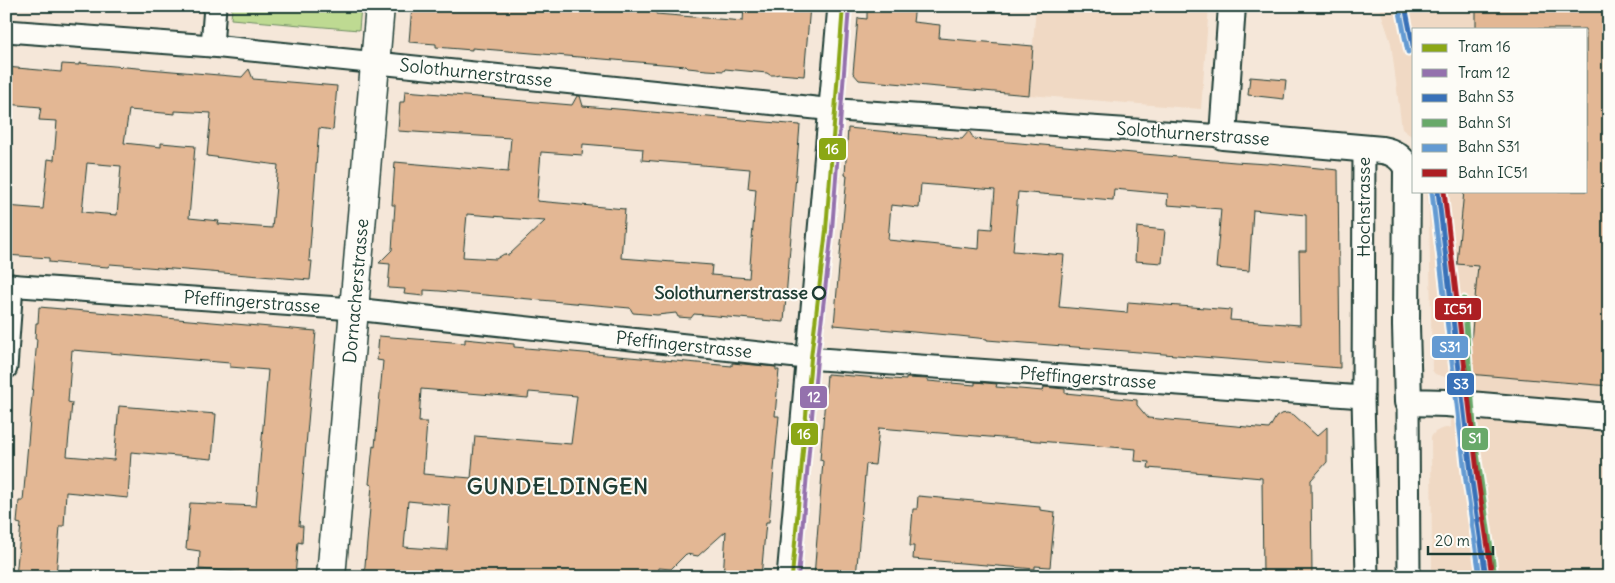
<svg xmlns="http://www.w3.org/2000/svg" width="1615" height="583" font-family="Delius,sans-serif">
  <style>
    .built { fill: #f0d9c4 }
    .green { fill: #beda92; stroke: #6e8c63 }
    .building { fill: #e3b794; stroke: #1f3d34; fill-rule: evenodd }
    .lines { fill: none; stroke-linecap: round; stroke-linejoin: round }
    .minor-casing { stroke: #1f3d34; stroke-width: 25 }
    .tertiary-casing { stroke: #1f3d34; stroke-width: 30 }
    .secondary-casing { stroke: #1f3d34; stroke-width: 31 }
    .minor { stroke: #fdfcf7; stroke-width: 21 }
    .tertiary { stroke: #fdfcf7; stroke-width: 26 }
    .secondary { stroke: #fdfcf7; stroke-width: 28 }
    .rail-1-casing { stroke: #fdfcf7; stroke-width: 9 }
    .rail-2-casing { stroke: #fdfcf7; stroke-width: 9 }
    .rail-3-casing { stroke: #fdfcf7; stroke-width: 9 }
    .rail-4-casing { stroke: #fdfcf7; stroke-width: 9 }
    .rail-1 { stroke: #3971b8; stroke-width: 5 }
    .rail-2 { stroke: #68a969; stroke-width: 5 }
    .rail-3 { stroke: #639ad2; stroke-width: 5 }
    .rail-4 { stroke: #ad1f23; stroke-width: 5 }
    .tram-1-casing { stroke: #fdfcf7; stroke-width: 8 }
    .tram-2-casing { stroke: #fdfcf7; stroke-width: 8 }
    .tram-1 { stroke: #8ba715; stroke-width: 4 }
    .tram-2 { stroke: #9471ad; stroke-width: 4 }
    .stop-dot { fill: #fdfcf7; stroke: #1f3d34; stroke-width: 2.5 }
    .labels { text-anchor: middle; stroke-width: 4; stroke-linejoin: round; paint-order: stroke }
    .street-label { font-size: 18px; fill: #1f3d34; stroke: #fdfcf7 }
    .stop-label { font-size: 18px; font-weight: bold; fill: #1f3d34; stroke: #fdfcf7; text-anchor: end }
    .district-label { font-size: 22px; font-weight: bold; letter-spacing: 1px; fill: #1f3d34; stroke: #fdfcf7 }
    .line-badge { stroke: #fdfcf7; stroke-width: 2 }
    .badge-label { font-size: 14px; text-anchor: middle; font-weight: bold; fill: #fff }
  </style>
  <rect width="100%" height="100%" fill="#f5e7d9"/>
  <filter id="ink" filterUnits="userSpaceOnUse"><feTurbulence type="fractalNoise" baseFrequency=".02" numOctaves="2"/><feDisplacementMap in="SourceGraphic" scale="10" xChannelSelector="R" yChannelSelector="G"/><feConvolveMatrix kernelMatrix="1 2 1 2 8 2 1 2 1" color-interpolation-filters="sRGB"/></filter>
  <g filter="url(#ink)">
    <!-- built -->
    <g class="built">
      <path d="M1036,6H1209L1201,109L1029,95Z"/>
      <path d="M1379,6H1609V577H1433L1432,567L1431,437L1435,432L1441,429L1451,427L1448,378L1435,374L1432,370L1429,210L1426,191H1586V29H1414V138L1402,129L1391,43Z"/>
    </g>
    <!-- green -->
    <path class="green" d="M232,6H361L359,30L231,19Z"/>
    <!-- building -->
    <g class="building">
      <path d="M412,6H656V14L743,21L744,6H810L804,76L779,74L775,75H770L767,73L725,69L724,71L707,70L688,68L686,66L472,48V50L436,47V44L409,42Z"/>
      <path d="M867,6H915L913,22L940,25L939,38L1033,46L1029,95L859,80L853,73L858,18L867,19Z"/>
      <path d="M1476,6H1609V386L1468,374L1478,266L1457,264L1464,191H1586V29H1476Z"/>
      <path d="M79,63L242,77L249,69L253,79L337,86L333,130L319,128L309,261H312L310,280L110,264L108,267L68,264L49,262V258L6,255V206L43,209L48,159L54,160L57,121L39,120L41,107L6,104V67L61,72L62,64L79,65ZM129,110L175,114V111L211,113L207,156L278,165L272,228L218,224L219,221L189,218L195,146L161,143V147L124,143ZM87,163L121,166L117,215L82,212Z"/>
      <path d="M1250,77L1286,80L1284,99L1248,95Z"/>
      <path d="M405,91L572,105L577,96H580L583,106L800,125L784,322L694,314L691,318L678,317L676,313L657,315L633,313L630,308L440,291L424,290V296L404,294L405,289L388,288L390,264L379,263L392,250L395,205H392L395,162L508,172L511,138L398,131L400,102H404ZM583,144L643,149L642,160L750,169L748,188L756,189L749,278L711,275L712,265L621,258L625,209L537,201L541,152L582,155ZM467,214L504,217V218L545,221L509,255L504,254L496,259L463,257Z"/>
      <path d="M848,128L962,139L969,131L974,139L1235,162L1267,164L1269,163L1338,170L1340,368L987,340V339L959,336L834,325L847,175H845ZM921,184L995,190L992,229L980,228L979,249L888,240L891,205L919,208ZM1114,189L1168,194L1167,205L1221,209L1216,268L1249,271L1253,210L1306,215V251H1299L1300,325L1230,320L1231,310L1128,302L1127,313L1059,307L1064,255L1013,251L1018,192L1113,200Z"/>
      <path d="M1137,227L1165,230L1162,263L1135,261Z"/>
      <path d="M39,307L316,331L299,526H303L302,543L298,542L295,577H251V573L199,569L200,551L186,549L190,503L256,506L268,370L230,367V363L72,350L68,402L72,403L67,456L114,460L119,406L216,414L212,459L131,452L128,498L66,492L64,526H60L56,577H16L21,524L17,523L19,501H23L37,339H35L36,323H38Z"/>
      <path d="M379,336L465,343V339L514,344V347L561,351L732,366V363L776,367V370H779L775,416H779L769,522H766L761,577H723L726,531L698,556L686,554L671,569L659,568L658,577H364L372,485L369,484L373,446L375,447L383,361L377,360ZM421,389L528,398L529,392L577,396L571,444L475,436L471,478L423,474L427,422H419ZM408,501L450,505L447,550L404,547Z"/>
      <path d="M827,374L906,380V378L928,379V381L975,385V382L997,384L996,387L1043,391L1044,387L1065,389V393L1137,400V405L1148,418L1269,429L1276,417L1281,414L1287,413L1294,415L1317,436L1327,427V462L1311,480L1312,577H1263L1262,478L1148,468L1149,462L1135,461L1136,449L879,428L875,465L866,464L856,577H814L823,461L820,460Z"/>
      <path d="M918,496L1040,507V510L1055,512L1050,567L1035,566V569L913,559L914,546H910L913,509H917Z"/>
    </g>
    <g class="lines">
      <defs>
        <g id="minor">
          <path d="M6,31L212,46L825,109L1223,136"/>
          <path d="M212,46L215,6"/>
          <path d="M1364,147L1363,397L1367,577"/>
          <path d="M6,285L354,309L806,358L1363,397"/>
          <path d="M6,368L12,285"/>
          <path d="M1408,402L1409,577"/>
          <path d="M788,577L839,6"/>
        </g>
        <path id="tertiary" d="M1232,6L1223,136L1382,150C1394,152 1401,157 1407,167L1406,326L1408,402L1446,403L1609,417"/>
        <path id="secondary" d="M331,577L380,6"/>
      </defs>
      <!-- minor casing -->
      <use href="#minor" class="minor-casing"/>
      <!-- tertiary casing -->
      <use href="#tertiary" class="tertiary-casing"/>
      <!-- secondary casing -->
      <use href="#secondary" class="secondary-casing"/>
      <!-- minor -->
      <use href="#minor" class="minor"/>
      <!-- tertiary -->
      <use href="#tertiary" class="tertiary"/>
      <!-- secondary -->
      <use href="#secondary" class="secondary"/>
      <defs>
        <g id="rail-1">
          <path d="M1405,6L1414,50"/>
          <path d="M1438,191L1472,481L1486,577"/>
        </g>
        <path id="rail-2" d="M1464,299L1475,439L1495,577"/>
        <g id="rail-3">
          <path d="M1399,7L1408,52"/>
          <path d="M1432,192L1466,481L1480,577"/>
        </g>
        <path id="rail-4" d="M1444,191L1478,480L1492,576"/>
      </defs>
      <!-- rail-1 casing -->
      <use href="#rail-1" class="rail-1-casing"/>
      <!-- rail-2 casing -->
      <use href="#rail-2" class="rail-2-casing"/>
      <!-- rail-3 casing -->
      <use href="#rail-3" class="rail-3-casing"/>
      <!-- rail-4 casing -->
      <use href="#rail-4" class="rail-4-casing"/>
      <!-- rail-1 -->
      <use href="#rail-1" class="rail-1"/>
      <!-- rail-2 -->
      <use href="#rail-2" class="rail-2"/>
      <!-- rail-3 -->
      <use href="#rail-3" class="rail-3"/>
      <!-- rail-4 -->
      <use href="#rail-4" class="rail-4"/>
      <defs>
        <path id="tram-1" d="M792,577L811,358L826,230L843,6"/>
        <path id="tram-2" d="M798,577L817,359L832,230L849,6"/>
      </defs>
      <!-- tram-1 casing -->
      <use href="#tram-1" class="tram-1-casing"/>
      <!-- tram-2 casing -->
      <use href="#tram-2" class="tram-2-casing"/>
      <!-- tram-1 -->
      <use href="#tram-1" class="tram-1"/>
      <!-- tram-2 -->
      <use href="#tram-2" class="tram-2"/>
    </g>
  </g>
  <!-- markers -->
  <circle class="stop-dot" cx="819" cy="293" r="6"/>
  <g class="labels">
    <!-- street labels -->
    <g class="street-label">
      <text transform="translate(476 73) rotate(6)" y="6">Solothurnerstrasse</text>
      <text transform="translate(1193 134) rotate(4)" y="6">Solothurnerstrasse</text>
      <text transform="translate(1364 207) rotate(-90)" y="6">Hochstrasse</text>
      <text transform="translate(356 291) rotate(-85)" y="6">Dornacherstrasse</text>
      <text transform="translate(252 302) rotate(4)" y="6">Pfeffingerstrasse</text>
      <text transform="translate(684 345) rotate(6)" y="6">Pfeffingerstrasse</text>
      <text transform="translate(1088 378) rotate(4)" y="6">Pfeffingerstrasse</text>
    </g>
    <!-- stop labels -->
    <g class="stop-label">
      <text x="808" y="299">Solothurnerstrasse</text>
    </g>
    <!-- district labels -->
    <g class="district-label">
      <text x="558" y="494">GUNDELDINGEN</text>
    </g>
  </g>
  <g class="line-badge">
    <rect x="818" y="137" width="29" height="24" rx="5" fill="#8ba715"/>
    <rect x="1434" y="297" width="48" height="24" rx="5" fill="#ad1f23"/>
    <rect x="1431" y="335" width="38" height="24" rx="5" fill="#639ad2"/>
    <rect x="1446" y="372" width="29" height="24" rx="5" fill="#3971b8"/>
    <rect x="799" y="385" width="29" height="24" rx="5" fill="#9471ad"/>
    <rect x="790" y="422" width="29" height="24" rx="5" fill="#8ba715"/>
    <rect x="1461" y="427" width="28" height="24" rx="5" fill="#68a969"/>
  </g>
  <g class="badge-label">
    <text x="832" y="154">16</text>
    <text x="1458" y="314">IC51</text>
    <text x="1450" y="352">S31</text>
    <text x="1461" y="389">S3</text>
    <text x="814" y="402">12</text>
    <text x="804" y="439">16</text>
    <text x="1475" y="443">S1</text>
  </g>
  <!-- margin -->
  <rect width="1615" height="583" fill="none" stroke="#fdfcf7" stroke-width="25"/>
  <rect x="12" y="12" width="1590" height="558" fill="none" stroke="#1f3d34" stroke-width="2" filter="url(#ink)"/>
  <!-- legend -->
  <rect x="1412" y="28" width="175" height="165" fill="#fdfcf7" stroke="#a4b0a9"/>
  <rect x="1422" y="44" width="25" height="8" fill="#8ba715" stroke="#a4b0a9"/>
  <text x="1458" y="52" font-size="15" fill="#1f3d34">Tram 16</text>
  <rect x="1422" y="69" width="25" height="8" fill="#9471ad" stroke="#a4b0a9"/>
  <text x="1458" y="78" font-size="15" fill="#1f3d34">Tram 12</text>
  <rect x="1422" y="94" width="25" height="8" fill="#3971b8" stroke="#a4b0a9"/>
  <text x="1458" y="102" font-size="15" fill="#1f3d34">Bahn S3</text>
  <rect x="1422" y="119" width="25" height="8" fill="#68a969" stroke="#a4b0a9"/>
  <text x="1458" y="128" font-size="15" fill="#1f3d34">Bahn S1</text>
  <rect x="1422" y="144" width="25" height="8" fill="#639ad2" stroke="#a4b0a9"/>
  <text x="1458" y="152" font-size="15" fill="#1f3d34">Bahn S31</text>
  <rect x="1422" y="169" width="25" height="8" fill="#ad1f23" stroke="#a4b0a9"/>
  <text x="1458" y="178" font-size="15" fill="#1f3d34">Bahn IC51</text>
  <!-- scale -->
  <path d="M1428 546v8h65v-8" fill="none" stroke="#1f3d34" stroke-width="2.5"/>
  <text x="1435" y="546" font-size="15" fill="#1f3d34" stroke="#fdfcf7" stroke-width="4" paint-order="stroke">20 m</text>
</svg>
